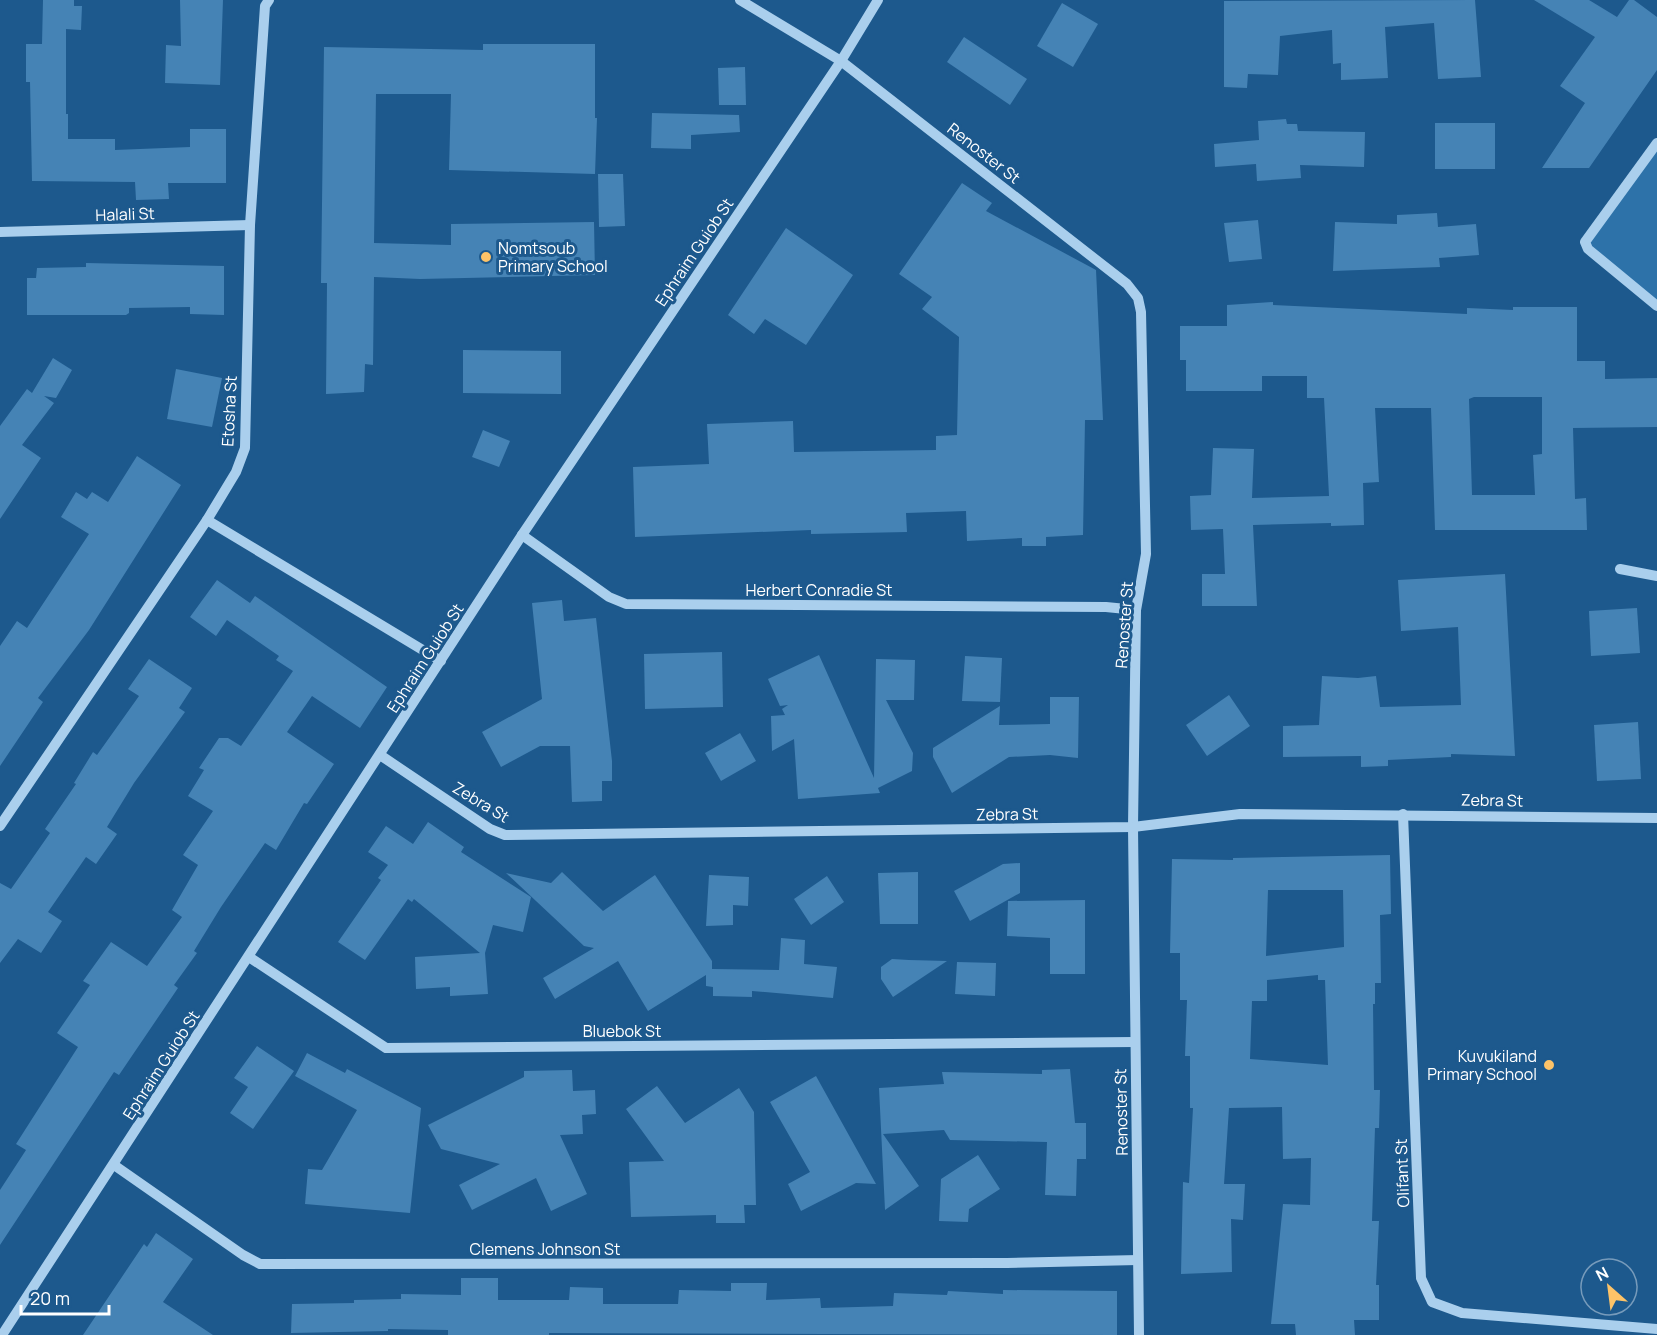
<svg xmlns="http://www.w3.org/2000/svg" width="1657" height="1335" font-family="Manrope,sans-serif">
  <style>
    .green { fill: #2d72a9 }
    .building { fill: #4583b5; fill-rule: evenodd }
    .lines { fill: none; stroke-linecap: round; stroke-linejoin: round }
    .minor { stroke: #aacfed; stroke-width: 10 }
    .poi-dot { fill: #fdc368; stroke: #1d598d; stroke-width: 2 }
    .labels { text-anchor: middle; stroke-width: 6; stroke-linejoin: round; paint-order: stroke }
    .street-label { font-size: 16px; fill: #fff; stroke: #1d598d }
    .poi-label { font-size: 16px; fill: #fff; stroke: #1d598d; text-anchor: start }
  </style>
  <rect width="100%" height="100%" fill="#1d598d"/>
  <!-- green -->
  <path class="green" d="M1657,143V306L1588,249L1590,234Z"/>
  <!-- building -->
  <g class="building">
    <path d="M43,0H74V6H82L81,30L66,29V114H68V139H115V150L190,147V129H226V183H168L169,199L136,200L135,182L32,181L30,82H26V44H42Z"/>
    <path d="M180,0H223L220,85L165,83L166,45L181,46Z"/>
    <path d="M1475,0L1481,77L1438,79L1434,23L1385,27L1388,78L1341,80V63L1333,64L1332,30L1280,36L1278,75L1248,74L1247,88L1224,87V1Z"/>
    <path d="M1534,0H1589L1617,17L1629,0H1634L1657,17V70L1589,168H1542L1585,103L1560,86L1595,37Z"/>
    <path d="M1062,3L1098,24L1073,67L1037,46Z"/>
    <path d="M964,37L1027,79L1010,105L947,62Z"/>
    <path d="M483,44H595V118H597L595,174L449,170L451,94H376L374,243L451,245V224L594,222L595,275L420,279L374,277L373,365L365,364L364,392L326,394L327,283H321L324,47L483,50Z"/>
    <path d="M745,67L746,105H719L718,68Z"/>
    <path d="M652,113L739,115L740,132L691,135V149L651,148Z"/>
    <path d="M1286,119L1287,124H1297L1298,131L1365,132L1364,167L1300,165L1301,178L1257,181L1256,164L1215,167L1214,144L1259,140L1258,121Z"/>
    <rect x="1435" y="123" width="60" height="46"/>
    <path d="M598,174H623L625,226L599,227Z"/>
    <path d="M962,183L992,203L986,211L1096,270L1103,420H1085L1083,535L1046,537V546H1022V538L967,541L966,511L906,513L907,532L811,534V530L635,537L633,467L709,464L707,424L793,421L794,452L936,450V436L957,435L959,337L922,309L932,297L899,274Z"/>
    <path d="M1437,213L1438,227L1476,224L1479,255L1439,258L1440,267L1333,271L1335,222L1397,224V215Z"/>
    <path d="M1258,220L1262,259L1229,262L1224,223Z"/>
    <path d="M786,228L853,275L806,345L765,319L754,334L728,315Z"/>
    <path d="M86,263L224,266V315L190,314V307L129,308V313L126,315H27V278H36L37,268L86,267Z"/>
    <path d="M1273,302V305L1467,314V308L1513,310V307H1577V361H1605V379L1657,378V427L1573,428L1575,499L1586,498L1587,530H1435L1431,408H1375L1379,482L1363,483L1364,525L1331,526V523L1253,525L1257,606H1202V574H1225L1223,529L1191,530L1190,496L1211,495L1213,448L1254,449L1252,498L1329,496L1324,398H1307V376H1262V391H1186V360H1180V326H1227V305ZM1474,397H1542V454L1533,455L1535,495H1472L1469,399Z"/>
    <path d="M463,350L561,351V394L463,393Z"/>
    <path d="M53,358L72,370L56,398L44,396L54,403L22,445L41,458L0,519V426L27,389L32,393Z"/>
    <path d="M176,369L222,378L212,427L167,419Z"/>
    <path d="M483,430L510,441L499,467L472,457Z"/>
    <path d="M137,456L181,485L89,630L38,698L43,702L0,766V646L17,621L27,628L89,534L61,517L76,492L87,499L92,492L108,502Z"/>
    <path d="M1505,574L1515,756L1451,754V757L1388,760V766L1361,767V756L1283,757V726L1319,725L1322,676L1358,678L1376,676L1380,707L1461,705L1458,627L1401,631L1398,580Z"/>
    <path d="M217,580L250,603L255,596L387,687L360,728L312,696L287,732L334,764L307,804L304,803L276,850L265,843L221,907L194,951L197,953L174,985L178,988L119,1075L114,1072L0,1245V1190L26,1150L16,1144L78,1047L57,1033L90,985L83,981L111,942L147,966L182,917L172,910L198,865L183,855L213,811L188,796L204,770L199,768L219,738H228L241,746L293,671L276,660L279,656L227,620L216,636L190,617Z"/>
    <path d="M562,600L564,621L596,618L612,761V781H602V801L572,802L570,746H540L501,767L482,732L542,699L532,603Z"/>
    <path d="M1637,608L1640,653L1591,656L1589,611Z"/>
    <path d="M722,652L723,707L645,709L644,654Z"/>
    <path d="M819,655L874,778L876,659L915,660L914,700H886L913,753L912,771L878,788L880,793L798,799L794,739L772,751L771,716L785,715L782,709L788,705L780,706L768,679Z"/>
    <path d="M965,656L1002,658L1000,702L962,701Z"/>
    <path d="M149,659L192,688L179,708L185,712L134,783L107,827L117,834L96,864L86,857L48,912L62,921L41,953L18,939L0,963V883L11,889L50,833L45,829L76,784L74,783L93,752L97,755L139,696L128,689Z"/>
    <path d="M1229,695L1250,726L1207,756L1186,725Z"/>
    <path d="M1050,697H1079L1078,758L1050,755L1009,757L952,793L933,757V748L1000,706L999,725L1050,724Z"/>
    <path d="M1638,722L1641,779L1597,781L1594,725Z"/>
    <path d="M740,733L756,761L721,781L705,753Z"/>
    <path d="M428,822L464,847L461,852L531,897L523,932L493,925L485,953L488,994L450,996V987L416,989L415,957L480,953L414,899L412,902L408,899L365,960L338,942L381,880L378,878L388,865L368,852L386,826L413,844Z"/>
    <path d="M1390,855L1391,914L1380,915L1381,983H1375V1004H1373L1374,1090H1380L1379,1128H1375L1372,1221H1379L1376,1285H1379V1320H1354L1355,1335H1296L1295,1324H1271L1283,1204L1310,1205L1311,1158L1283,1159L1282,1107L1229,1108L1224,1184H1245L1243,1220L1231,1219L1232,1272L1181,1274L1183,1182L1189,1183L1193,1108H1190V1056H1185L1187,1000H1180V953H1170L1172,859L1233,860V858ZM1268,890H1343L1344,947L1266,956ZM1318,975V980H1325L1328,1065L1250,1059L1252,1001H1267V980Z"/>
    <path d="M1020,863V893L970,921L954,891L1003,864Z"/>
    <path d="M562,872L603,911L655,875L712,961V969L779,970L781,938L805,940L804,964L837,967L833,998L752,991V997L713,996V987L706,986V975L648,1011L618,961L555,999L543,978L594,948L584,946L506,873L551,883Z"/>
    <path d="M918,872V924H880L878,873Z"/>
    <path d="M709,875L749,877L748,906L733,905V925L706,926Z"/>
    <path d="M827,876L844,902L811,925L794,899Z"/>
    <path d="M1085,900V974H1050V938L1007,936L1008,901Z"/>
    <path d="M892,959L909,960L947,961L893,997L881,979V967Z"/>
    <path d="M957,962L996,963L995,996L955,994Z"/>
    <path d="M257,1046L294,1071L253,1129L230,1113L248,1087L234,1078Z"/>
    <path d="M307,1053L345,1073L347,1069L421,1108L410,1213L305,1204L308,1169L322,1170L357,1110L295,1076Z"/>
    <path d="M1070,1069L1075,1123H1086V1159H1077L1076,1196L1045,1195L1047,1142L950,1140L944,1130L883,1134L919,1186L885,1210L879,1088L944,1084L942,1072L1042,1074V1070Z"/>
    <path d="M572,1070L573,1091L595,1090L596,1114L582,1115L583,1134L560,1135L587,1194L551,1211L536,1178L472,1210L459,1185L500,1164L441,1149L428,1125L524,1077V1071Z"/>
    <path d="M816,1076L876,1184L856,1183L801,1211L788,1184L810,1172L770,1102Z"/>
    <path d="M657,1086L685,1123L739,1088L754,1112L756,1205H744L745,1223H716V1215L631,1217L629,1162L664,1161L626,1109Z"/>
    <path d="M978,1155L1000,1189L969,1209L968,1222L939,1221L941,1179Z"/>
    <path d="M156,1233L193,1259L163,1302L213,1335H83L144,1244L147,1247Z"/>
    <path d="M461,1278H498V1300H569L570,1287L603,1288V1304H678L679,1290L731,1291V1283H767L766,1300L820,1298L821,1308L893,1306L894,1293L947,1295L948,1291L1003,1294V1290L1117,1291V1335L549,1333V1335H448V1330L388,1329V1331L291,1333L292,1304L354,1303V1300L401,1299V1294L461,1295Z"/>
  </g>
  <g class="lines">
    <!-- minor -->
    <g class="minor">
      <path d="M740,0L841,61L1127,284L1138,298L1141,312L1146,554L1136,610L1133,827L1139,1335"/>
      <path d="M1657,143L1585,242L1588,249L1657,306"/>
      <path d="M0,232L250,225"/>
      <path d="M207,520L441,661"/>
      <path d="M522,535L609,597L626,604L1106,607L1136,610"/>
      <path d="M1620,569L1657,576"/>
      <path d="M380,755L490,829L505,835L1133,827L1240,814L1657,818"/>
      <path d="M1403,814L1421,1278L1432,1302L1462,1313L1657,1329"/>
      <path d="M0,826L207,520L236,472L245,448L250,225L265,6L269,0"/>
      <path d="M249,957L386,1048L1135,1042"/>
      <path d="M114,1165L243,1255L260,1264L1007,1263L1138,1260"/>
      <path d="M2,1335L522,535L841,61L878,0"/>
    </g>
  </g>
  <!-- markers -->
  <g class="poi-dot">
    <circle cx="486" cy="257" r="6"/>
    <circle cx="1549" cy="1065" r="6"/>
  </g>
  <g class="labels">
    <!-- street labels -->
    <g class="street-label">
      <text transform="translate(984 153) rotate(38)" y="6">Renoster St</text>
      <text transform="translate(125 214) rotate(-2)" y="6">Halali St</text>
      <text transform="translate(694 252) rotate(-56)" y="6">Ephraim Guiob St</text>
      <text transform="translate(229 411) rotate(-87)" y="6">Etosha St</text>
      <text x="819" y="596">Herbert Conradie St</text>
      <text transform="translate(1124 625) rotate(-86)" y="6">Renoster St</text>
      <text transform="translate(425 658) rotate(-57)" y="6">Ephraim Guiob St</text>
      <text transform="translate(1492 800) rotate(1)" y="6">Zebra St</text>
      <text transform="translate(481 802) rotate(31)" y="6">Zebra St</text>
      <text transform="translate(1007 814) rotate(-1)" y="6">Zebra St</text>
      <text x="622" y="1037">Bluebok St</text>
      <text transform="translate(161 1065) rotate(-57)" y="6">Ephraim Guiob St</text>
      <text transform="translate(1121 1112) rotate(-91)" y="6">Renoster St</text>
      <text transform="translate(1402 1173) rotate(-92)" y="6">Olifant St</text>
      <text x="545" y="1255">Clemens Johnson St</text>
    </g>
    <!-- poi labels -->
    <g class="poi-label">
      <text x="498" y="254">Nomtsoub<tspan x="498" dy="18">Primary School</tspan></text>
      <text x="1537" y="1062" text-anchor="end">Kuvukiland<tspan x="1537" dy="18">Primary School</tspan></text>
    </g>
  </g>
  <!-- north arrow -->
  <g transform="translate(1609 1287) rotate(332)"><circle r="28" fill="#1d598d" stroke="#779bbb" stroke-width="1.5"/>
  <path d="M0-4.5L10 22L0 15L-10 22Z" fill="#fdc368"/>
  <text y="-9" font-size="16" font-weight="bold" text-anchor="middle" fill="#ffffff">N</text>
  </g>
  <!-- scale -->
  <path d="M21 1305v9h88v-9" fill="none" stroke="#ffffff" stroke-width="3"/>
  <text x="30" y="1305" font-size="18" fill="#ffffff" stroke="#1d598d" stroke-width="4.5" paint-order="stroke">20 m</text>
</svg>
